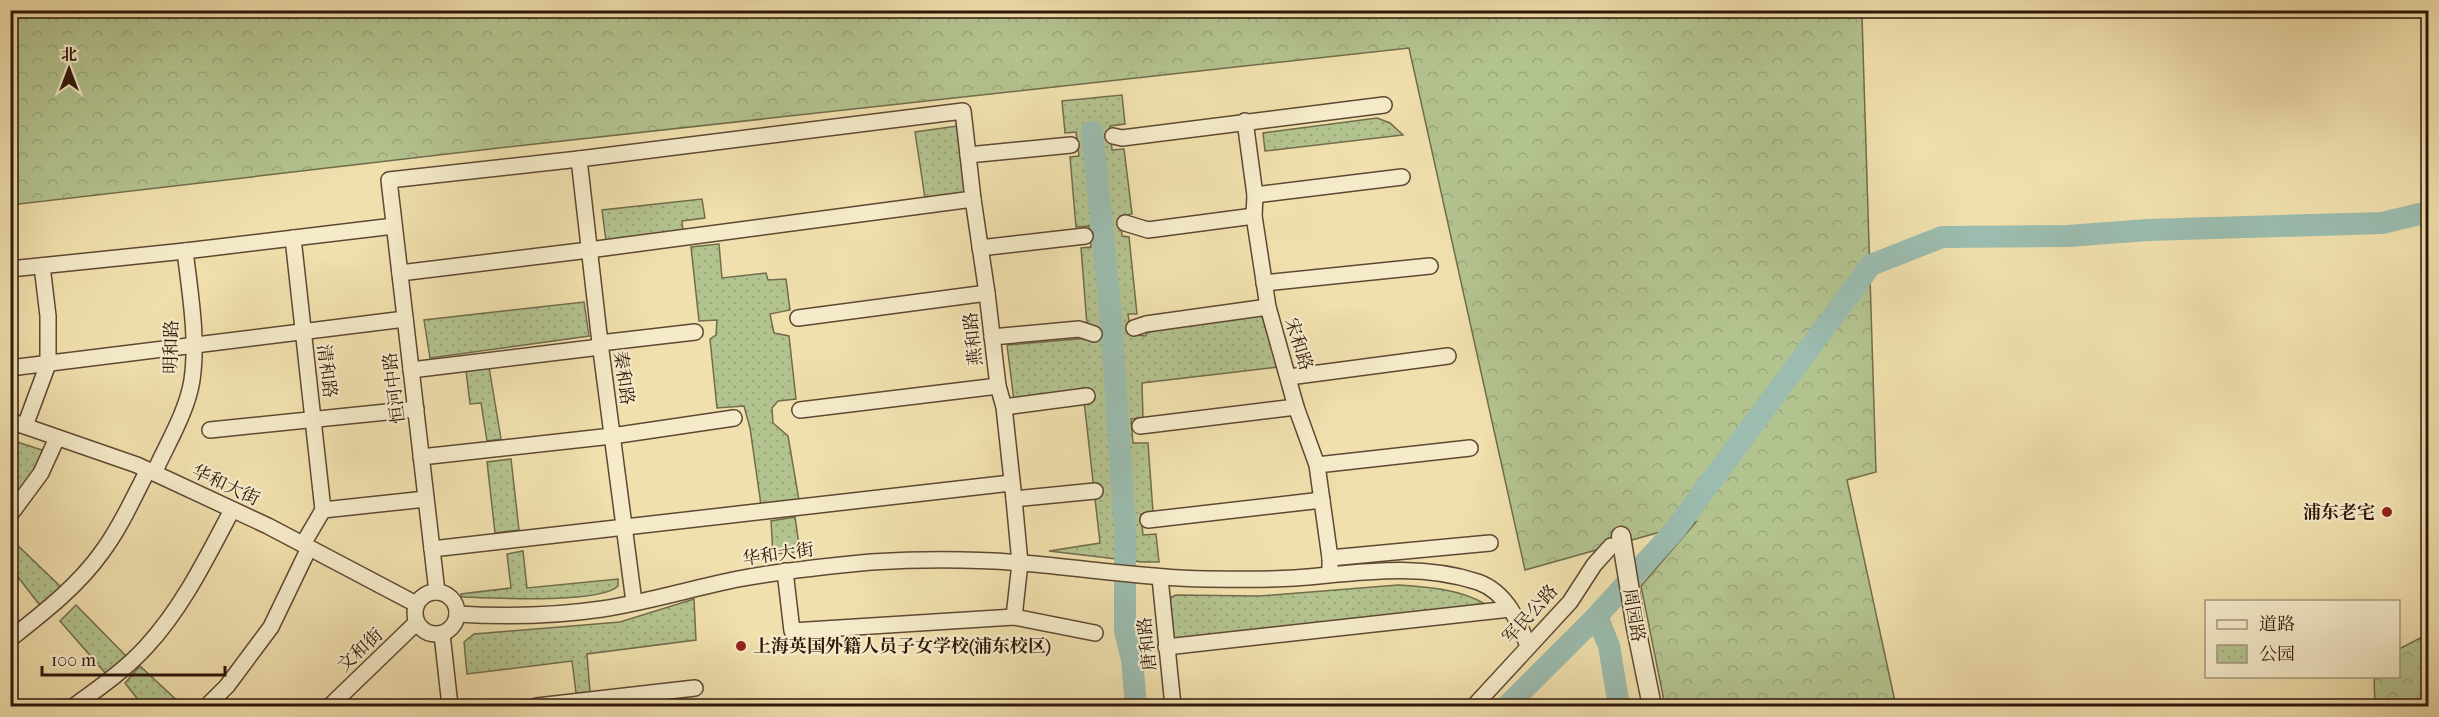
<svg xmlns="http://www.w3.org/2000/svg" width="2439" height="717" font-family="'IM FELL French Canon','Noto Serif SC',serif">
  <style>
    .forest { fill: url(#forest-crowns); stroke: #716c4c; stroke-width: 1.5 }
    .park { fill: url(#park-dots); stroke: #716c4c; stroke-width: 1.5 }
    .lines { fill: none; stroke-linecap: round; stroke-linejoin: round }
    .river { stroke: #9bbcaf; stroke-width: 22 }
    .minor-casing { stroke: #5f4833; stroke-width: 18 }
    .tertiary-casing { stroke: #5f4833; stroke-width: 21 }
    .minor { stroke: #f5ebca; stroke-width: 15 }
    .tertiary { stroke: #f5ebca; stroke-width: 18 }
    .poi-dot { fill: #8f2418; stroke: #f5ebca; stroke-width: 2 }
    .labels { text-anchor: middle; stroke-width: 4.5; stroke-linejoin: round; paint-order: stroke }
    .street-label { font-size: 18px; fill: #2f160a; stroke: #f5ebca }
    .poi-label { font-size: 18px; font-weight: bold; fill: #2f160a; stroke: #f5ebca; text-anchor: end }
  </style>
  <defs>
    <pattern id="forest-crowns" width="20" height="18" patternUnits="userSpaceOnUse" patternTransform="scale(1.5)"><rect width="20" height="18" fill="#b3c38f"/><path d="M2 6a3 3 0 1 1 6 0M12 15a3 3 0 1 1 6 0" fill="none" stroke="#9aa77a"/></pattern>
    <pattern id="park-dots" width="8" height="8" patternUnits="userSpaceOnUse" patternTransform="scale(1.5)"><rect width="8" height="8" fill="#b3c38f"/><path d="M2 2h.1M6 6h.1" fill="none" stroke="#9aa77a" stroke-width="1.8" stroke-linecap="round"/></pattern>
  </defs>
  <rect width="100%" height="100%" fill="#f0e0ad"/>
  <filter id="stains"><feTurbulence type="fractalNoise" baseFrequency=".00333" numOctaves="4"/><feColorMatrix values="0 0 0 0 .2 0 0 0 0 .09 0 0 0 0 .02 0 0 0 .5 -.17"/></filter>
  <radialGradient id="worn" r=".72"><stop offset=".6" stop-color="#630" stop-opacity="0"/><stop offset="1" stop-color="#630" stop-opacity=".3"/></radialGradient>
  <!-- forest -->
  <g class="forest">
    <path d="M10,11H1898L1862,16L1876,472L1847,480L1896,706H1665L1641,586L1696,522L1525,570L1409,48L499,148L11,205Z"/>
    <path d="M2428,634V706H2375L2374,677L2398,676L2399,649Z"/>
  </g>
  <!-- park -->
  <g class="park">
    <path d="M1122,95L1125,124L1110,126L1112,150L1124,149L1132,214L1120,216L1122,236L1129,237L1137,314H1128L1131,334L1145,336L1153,326L1262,316L1278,367L1142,383L1143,418L1131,419L1133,443H1148L1153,512L1141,514L1143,535L1156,534L1159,562H1142L1049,551L1100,543L1083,392L1014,401L1007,345L1088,338L1081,248L1091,247L1089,226L1076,227L1070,157L1079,156L1076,132L1065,133L1062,101Z"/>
    <path d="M1377,118L1390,123L1403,135L1265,151L1263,133Z"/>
    <path d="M957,126L968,192L925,198L915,132Z"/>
    <path d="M702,199L705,218L682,221L683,231L606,241L602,210Z"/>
    <path d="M719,244L722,278L766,273L768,280L786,279L790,310L770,314L774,333L789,336L796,399L778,401L772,408L773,423L788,436L799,500L761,505L750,428L744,406L717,408L710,339L716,335L717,320L699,321L691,247Z"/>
    <path d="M584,302L589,336L430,358L424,320Z"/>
    <path d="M489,367L501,439L487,441L481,403L470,404L466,370Z"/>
    <path d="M11,440L45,451L28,483L11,506Z"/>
    <path d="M511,459L519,530L495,533L487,462Z"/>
    <path d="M795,517L800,552L773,554L771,521Z"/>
    <path d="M10,538L62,588L42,608L11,568Z"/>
    <path d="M523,551L527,588L618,579V586C601,604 491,598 462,597L461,594L511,588L507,554Z"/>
    <path d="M1398,585C1428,587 1460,589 1487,605L1174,640L1170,605L1171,597L1176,595L1260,596Z"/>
    <path d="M694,599L696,640L587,654L590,692L576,693L572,661L467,674L464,642L474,634L620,622Z"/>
    <path d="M76,605L126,656L107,675L60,621Z"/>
    <path d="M140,666L183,706H143L125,683Z"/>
  </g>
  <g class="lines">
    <!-- river -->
    <g class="river">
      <path d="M1092,132L1110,307L1125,531V631L1132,659L1136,706"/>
      <path d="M1597,616L1609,646L1619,706"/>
      <path d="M1507,706L1597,616L1675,530L1871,265L1942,237L2068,236L2148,230L2382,223L2428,212"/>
    </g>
    <defs>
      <g id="minor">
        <path d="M1245,121L1255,195L1254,216L1268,307L1296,407L1317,465L1330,558V574"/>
        <path d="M1113,136L1122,138L1384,105"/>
        <path d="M968,155L1071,145"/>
        <path d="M579,159L600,343L634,602"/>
        <path d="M1255,195L1402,177"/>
        <path d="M1125,223L1148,230L1254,216"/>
        <path d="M293,238L323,510"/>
        <path d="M980,248L1085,236"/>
        <path d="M10,269L185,251L394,226"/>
        <path d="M400,273L589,250L973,199"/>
        <path d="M1264,283L1430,266"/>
        <path d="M798,318L987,293"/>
        <path d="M1134,328L1146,324L1268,307"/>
        <path d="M992,337L1079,329L1094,334"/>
        <path d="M600,343L695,332"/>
        <path d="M10,368L405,319"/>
        <path d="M411,370L600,347"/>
        <path d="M1289,377L1448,356"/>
        <path d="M1004,407L1087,396"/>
        <path d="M800,410L998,386"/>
        <path d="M10,421L137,465L268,526L416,604"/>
        <path d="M25,426L48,364V316L42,266"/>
        <path d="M1140,426L1296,407"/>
        <path d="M210,430L416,409"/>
        <path d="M421,457L612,436L734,418"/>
        <path d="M1317,465L1470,448"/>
        <path d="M154,473C167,444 187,412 192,380C198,338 190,293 185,251"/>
        <path d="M1014,499L1095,491"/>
        <path d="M323,510L426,499"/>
        <path d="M10,515L41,473L57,438"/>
        <path d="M1148,520L1322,500"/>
        <path d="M303,544L323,510"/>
        <path d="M432,549L1011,483"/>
        <path d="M1330,558L1490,543"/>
        <path d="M785,571L792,631L1014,617L1095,633"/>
        <path d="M1160,578L1173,706"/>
        <circle cx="436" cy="613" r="21"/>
        <path d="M437,592L389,180L579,159L963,111L973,199L987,293L998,386L1004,407L1014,499L1020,563L1014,617"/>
        <path d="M457,614C505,617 554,616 602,609C648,602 693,588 738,579C782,571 827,566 871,562C921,559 973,559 1022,563C1084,568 1144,578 1206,579C1236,579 1266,580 1295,578C1357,573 1418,562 1478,582C1506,592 1518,620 1528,646"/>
        <path d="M442,634L450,706"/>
        <path d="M10,639C43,613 78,586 102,552C121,527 133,498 148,470"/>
        <path d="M1166,647L1510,609"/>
        <path d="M74,706C99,688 125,670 146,647C183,607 207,557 232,510"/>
        <path d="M207,706L227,686L271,627L309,548"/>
        <path d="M330,706L416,623"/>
        <path d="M537,706L695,688"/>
        <path d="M1474,706L1570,602L1594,565L1611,546"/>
      </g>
      <path id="tertiary" d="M1621,536L1636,628L1652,706"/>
    </defs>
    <!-- minor casing -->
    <use href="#minor" class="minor-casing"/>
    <!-- tertiary casing -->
    <use href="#tertiary" class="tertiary-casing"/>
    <!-- minor -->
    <use href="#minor" class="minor"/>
    <!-- tertiary -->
    <use href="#tertiary" class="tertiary"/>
  </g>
  <!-- markers -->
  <g class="poi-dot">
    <circle cx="2387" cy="512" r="6"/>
    <circle cx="741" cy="646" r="6"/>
  </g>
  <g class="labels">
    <!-- street labels -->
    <g class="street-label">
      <text transform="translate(973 339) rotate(-96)" y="6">燕和路</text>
      <text transform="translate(1299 344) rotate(73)" y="6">宋和路</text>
      <text transform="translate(171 347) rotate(-89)" y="6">明和路</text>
      <text transform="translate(327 371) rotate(83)" y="6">清和路</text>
      <text transform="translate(624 378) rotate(82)" y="6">秦和路</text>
      <text transform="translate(394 388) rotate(-97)" y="6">恒河中路</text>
      <text transform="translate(226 485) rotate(25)" y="6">华和大街</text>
      <text transform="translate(778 554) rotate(-8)" y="6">华和大街</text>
      <text transform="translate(1530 614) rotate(-48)" y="6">军民公路</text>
      <text transform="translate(1634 615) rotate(80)" y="6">周园路</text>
      <text transform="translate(1147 644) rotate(-96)" y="6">唐和路</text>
      <text transform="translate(360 650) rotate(-43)" y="6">文和街</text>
    </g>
    <!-- poi labels -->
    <g class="poi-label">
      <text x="2375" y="518">浦东老宅</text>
      <text x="753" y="652" text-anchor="start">上海英国外籍人员子女学校(浦东校区)</text>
    </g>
  </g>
  <!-- margin -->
  <rect width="2439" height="717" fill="none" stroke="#f0e0ad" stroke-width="36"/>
  <rect x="12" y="12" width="2415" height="693" fill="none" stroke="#2f160a" stroke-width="3"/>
  <rect x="18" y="18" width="2403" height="681" fill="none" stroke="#2f160a" stroke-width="1.5"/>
  <!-- legend -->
  <rect x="2205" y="600" width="195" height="78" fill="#f5ebca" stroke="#a6967d" stroke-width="1.5"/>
  <rect x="2217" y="620" width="30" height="9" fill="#f5ebca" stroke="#a6967d" stroke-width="1.5"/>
  <text x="2259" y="630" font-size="18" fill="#2f160a">道路</text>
  <rect x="2217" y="645" width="30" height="18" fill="url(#park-dots)" stroke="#a6967d" stroke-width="1.5"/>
  <text x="2259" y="660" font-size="18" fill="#2f160a">公园</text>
  <!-- north arrow -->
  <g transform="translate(69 69)" stroke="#f5ebca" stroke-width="4.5" paint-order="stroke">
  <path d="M0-4.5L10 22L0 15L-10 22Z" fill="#2f160a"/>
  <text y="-9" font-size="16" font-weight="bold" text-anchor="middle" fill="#2f160a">北</text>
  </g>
  <!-- scale -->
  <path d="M42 666v9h183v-9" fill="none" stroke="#2f160a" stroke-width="3"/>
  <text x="51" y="666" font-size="18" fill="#2f160a" stroke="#f5ebca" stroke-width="4.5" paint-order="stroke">100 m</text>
  <rect width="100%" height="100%" filter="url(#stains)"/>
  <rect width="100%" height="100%" fill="url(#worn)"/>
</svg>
